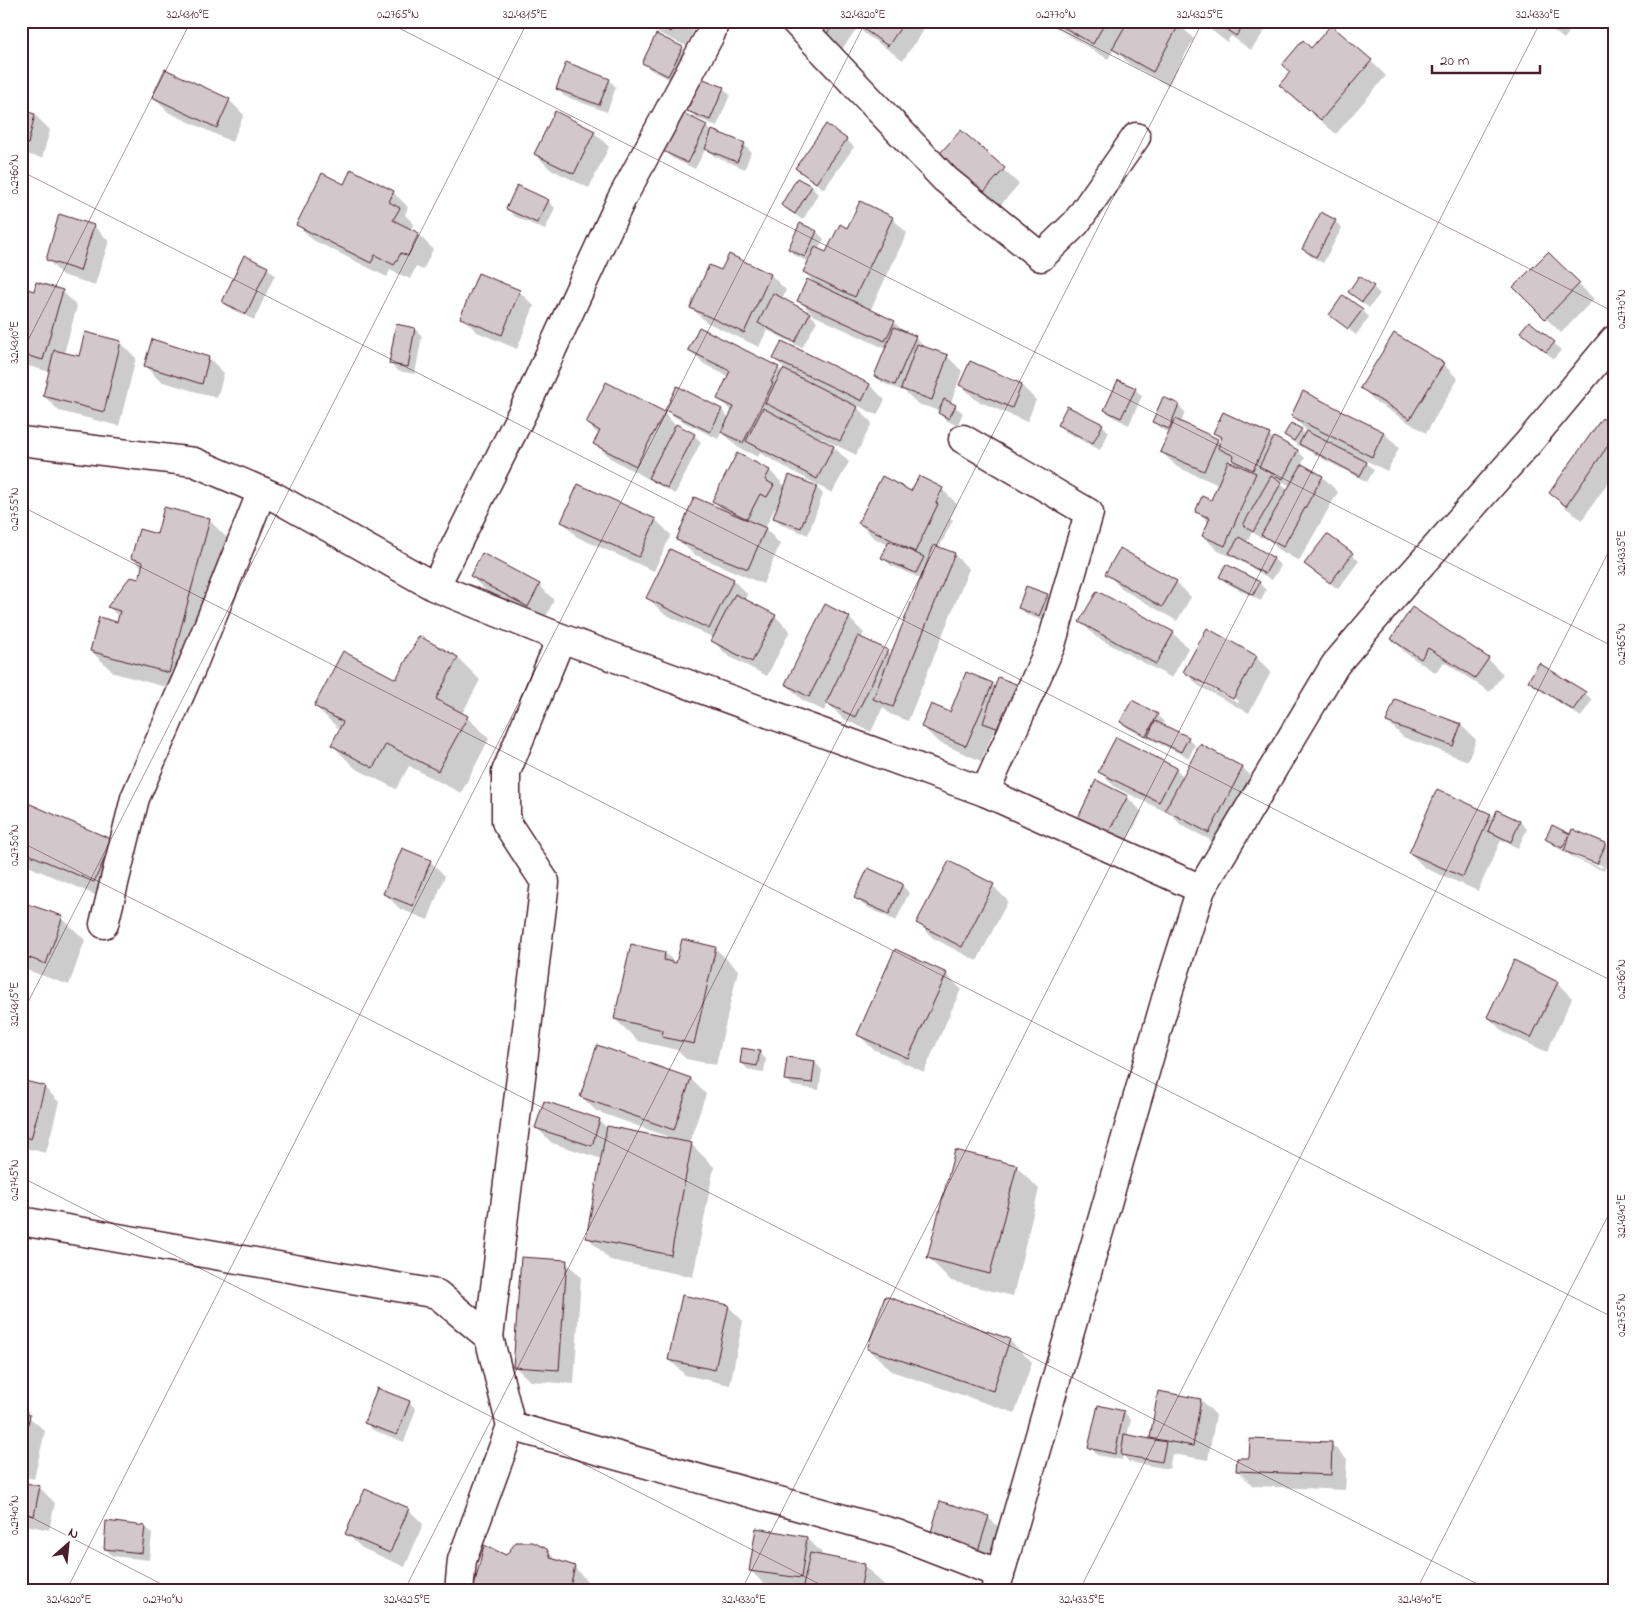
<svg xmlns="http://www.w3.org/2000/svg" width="1635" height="1612" font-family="'Indie Flower',sans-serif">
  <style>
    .shadow { fill: #0003; fill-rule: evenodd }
    .building { fill: #d2c7cb; stroke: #4a1f2b }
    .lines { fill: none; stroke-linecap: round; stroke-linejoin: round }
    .minor-casing { stroke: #4a1f2b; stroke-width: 31 }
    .minor { stroke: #fff; stroke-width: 28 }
    .ticks { fill: none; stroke: #4a1f2b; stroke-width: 1; stroke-opacity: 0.45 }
    .neatline { fill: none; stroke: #4a1f2b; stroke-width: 2 }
    .ticks-label { font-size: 12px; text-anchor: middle; fill: #4a1f2b }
  </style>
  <rect width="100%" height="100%" fill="#fff"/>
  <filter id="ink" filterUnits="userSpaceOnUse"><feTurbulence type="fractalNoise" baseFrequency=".02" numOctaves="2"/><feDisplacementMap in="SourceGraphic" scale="10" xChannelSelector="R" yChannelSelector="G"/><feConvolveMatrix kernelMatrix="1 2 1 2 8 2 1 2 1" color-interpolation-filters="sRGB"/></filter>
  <g filter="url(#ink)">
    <!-- shadow -->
    <g class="shadow">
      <path d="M564,21H577L575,26Z"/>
      <path d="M633,21H698L686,46Z"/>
      <path d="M801,21H916L924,30L903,60L865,34L858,27L840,52Z"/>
      <path d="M1047,21H1174L1179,24L1194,39L1168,86L1129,64L1114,49L1108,59L1051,25Z"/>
      <path d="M1199,21H1272L1251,50L1231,36L1227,42Z"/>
      <path d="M1541,21H1577L1564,39Z"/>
      <path d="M682,48L689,55L675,82L651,70L643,63Z"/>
      <path d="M1312,50L1371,61L1386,76L1336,134L1296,100L1281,85L1291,73L1283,65Z"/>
      <path d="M609,80L616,87L607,112L564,96L557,89Z"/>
      <path d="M723,88L730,95L717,126L696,118L689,110Z"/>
      <path d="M153,97L229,100L244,115L232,142L168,112Z"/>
      <path d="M21,111L35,115L50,130L42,158L21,153Z"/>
      <path d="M706,126L713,133L744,144L751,152L745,169L714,156L706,148L695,169L672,158L665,151Z"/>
      <path d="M961,131L1019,184L991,216Z"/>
      <path d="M594,132L609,147L589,188L550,169L535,154Z"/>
      <path d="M846,139L854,147L824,189L804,175L797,168Z"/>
      <path d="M344,185L393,192L408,207L405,215L414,224L410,230L418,234L433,249L423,270L416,267L410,279L390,270L387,277L313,240L298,225Z"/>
      <path d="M811,187L818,194L803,220L790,212L782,205Z"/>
      <path d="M548,201L555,208L545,230L514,216L507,208Z"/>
      <path d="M892,218L907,233L870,311L894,322L904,332L915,337L922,344L921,347L947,356L962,371L951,403L963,413L957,426L946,420L939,413L940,411L918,404L903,390V391L883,383L876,376L886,349L813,315L799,300L818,286L804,272L809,262L796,256L789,249L817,232L824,239L818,250L827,253L848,229Z"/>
      <path d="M1335,221L1342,228L1323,263L1310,256L1303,248Z"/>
      <path d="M94,226L109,241L95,285L62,275L47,259Z"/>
      <path d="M1548,254L1594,299L1561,333L1530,302Z"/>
      <path d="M729,255L771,275L786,290L782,299L810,314L817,321L802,348L767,330L759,347L706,322L691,307L721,272Z"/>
      <path d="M267,268L275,275L254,320L231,309L223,302Z"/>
      <path d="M1373,287L1380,294L1369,308L1349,292Z"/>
      <path d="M21,289L35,292L62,291L77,306L64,354L80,357L86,334L121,343L136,358L119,426L59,411L44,396L50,372L21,364Z"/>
      <path d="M519,291L534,306L517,349L477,332L462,317Z"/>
      <path d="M1362,310L1369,317L1356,335L1331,315Z"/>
      <path d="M415,329L422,336L415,374L398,371L390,363Z"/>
      <path d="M1529,339L1554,343L1561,350L1554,359Z"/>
      <path d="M153,341L209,358L224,373L217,398L160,381L145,366Z"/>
      <path d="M689,349L778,368L782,372H788L775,359L870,385L885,400L877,415L854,404L872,423L856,455L820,437L819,439L834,447L849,462L832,493L760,453L758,457L737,447L722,431L718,439L674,417L667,410L677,388L722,410L729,418L732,412L718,398L729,377L704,364Z"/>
      <path d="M1443,364L1458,379L1426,433L1377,403L1362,388Z"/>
      <path d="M961,385H1021L1036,400L1027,422L976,400Z"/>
      <path d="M1135,389L1142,396L1129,425L1113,417L1105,410Z"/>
      <path d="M1303,392L1384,433L1399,448L1387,471L1363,459L1374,470L1367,482L1308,451L1303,447L1302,448L1293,442L1286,435L1292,425L1306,434L1307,431L1292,416Z"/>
      <path d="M1178,405L1185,412L1181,423L1217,440L1221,443L1222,441L1214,432L1269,435L1274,440V439L1298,451L1305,458L1301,465L1323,477L1338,492L1299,561L1278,549L1263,534L1261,538L1252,532L1247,543L1274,559L1281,566L1272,580L1237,559L1218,551L1203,536L1209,523L1197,511L1212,501L1219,485L1177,467L1162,452L1170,433L1161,429L1154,422ZM1231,459L1238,467L1229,463ZM1278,479L1291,486L1288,490L1278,480Z"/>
      <path d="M664,413L676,426L694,435L701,442L675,494L610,458L595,443L599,435L587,423Z"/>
      <path d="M1059,425H1102L1109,432L1100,450L1066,432Z"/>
      <path d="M1614,428V474L1582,520L1566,508L1551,493Z"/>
      <path d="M770,471L786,487H816L823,494L808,535L782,525L774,517L778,509L775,508L765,528L780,544L763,584L693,554L678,539L724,511L714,501Z"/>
      <path d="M21,485L30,493L21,533Z"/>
      <path d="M942,489L957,504L950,518L953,520L939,548L954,554L969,569L908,721L890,714L883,707L871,732L842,718L828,703L824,711L801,699L786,684L849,618L864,633L861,639L887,651L891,656L922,579L890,565L883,557L889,545L874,538L859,523L912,493ZM939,493H942L934,509L932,508Z"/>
      <path d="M165,508L210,521L232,543L191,694L114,673L91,651L118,624L119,617L109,607L139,581L143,568L132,558L158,535Z"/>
      <path d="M656,520L671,535L654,571L577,537L562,521Z"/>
      <path d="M1352,554L1359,561L1338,589L1313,571L1305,564Z"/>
      <path d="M1107,574L1176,582L1191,597L1177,621L1122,589Z"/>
      <path d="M471,576L539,585L554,600L544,621L486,591Z"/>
      <path d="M1221,577L1259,583L1266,590L1261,601L1228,584Z"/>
      <path d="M733,580L748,595L745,601L775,616L790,631L767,676L728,656L713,641L714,638L663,613L648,598Z"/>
      <path d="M1047,595L1054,602L1047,622L1027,615L1019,607Z"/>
      <path d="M1081,622L1173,633L1188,648L1172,678L1096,637Z"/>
      <path d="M1392,639L1488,659L1503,674L1490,692L1444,662L1436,673L1407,654Z"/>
      <path d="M1256,657L1271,672L1249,713L1199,686L1184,671ZM1200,680L1239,701L1238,703L1200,683Z"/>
      <path d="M458,658L480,680L462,714L467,717L489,739L461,793L409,766L396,789L355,768L332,745L340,730L315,706L397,681Z"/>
      <path d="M1530,681L1585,693L1592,700L1581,717L1537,688Z"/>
      <path d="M992,684L996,688L1013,737L994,731L981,761L938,742L923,727L950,713Z"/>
      <path d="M1157,715L1164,722L1162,726L1188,738L1195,745L1189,758L1129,729L1121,722Z"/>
      <path d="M1388,722L1461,725L1476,740L1468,761L1403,737Z"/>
      <path d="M1200,746L1243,768L1258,783L1224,847L1181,825L1172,815L1115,787L1100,772L1176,769L1184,777Z"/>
      <path d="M1127,797L1142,812L1123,849L1093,835Z"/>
      <path d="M21,802L112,841L134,863L116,904L21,863Z"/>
      <path d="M1498,812L1520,822L1527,829L1518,848L1501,840L1478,891L1425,868L1410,853L1490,815L1495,819Z"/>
      <path d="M1569,836L1570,837L1605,844L1612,851L1604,871L1573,858L1568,854L1554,846L1547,839ZM1572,853L1603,866L1602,868L1572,856Z"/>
      <path d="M430,861L445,876L428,920L400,909L385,894Z"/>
      <path d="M902,885L909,893L896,921L863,905L856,898Z"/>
      <path d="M993,886L1008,901L977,961L933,938L918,923Z"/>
      <path d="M21,903L62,918L85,940L69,985L21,968Z"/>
      <path d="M715,948L738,970L716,1065L686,1059L677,1050L638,1041L615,1019L665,953L677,964Z"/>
      <path d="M946,974L961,989L924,1072L873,1049L858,1034Z"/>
      <path d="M1557,983L1572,998L1547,1052L1503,1032L1488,1017Z"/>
      <path d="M598,1047L691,1079L706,1094L689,1144L692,1145L714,1167L693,1277L610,1260L587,1237L602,1159L552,1143L537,1128L599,1120L608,1129L676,1141L677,1140L596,1111L581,1096Z"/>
      <path d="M759,1052L766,1059L764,1072L748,1070L741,1062Z"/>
      <path d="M815,1062L822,1070L819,1090L793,1086L786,1079Z"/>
      <path d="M21,1081L44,1087L59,1102L46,1153L21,1147Z"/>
      <path d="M956,1151L1017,1167L1039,1189L1013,1296L951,1281L929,1258Z"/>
      <path d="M566,1262L581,1277L574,1384L530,1381L514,1366Z"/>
      <path d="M728,1306L743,1321L730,1385L685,1375L670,1360Z"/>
      <path d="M1009,1340L1032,1362L1015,1413L891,1371L869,1349Z"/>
      <path d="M1201,1400L1216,1415L1208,1460L1172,1454L1169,1469L1129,1462L1123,1455L1122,1460L1097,1455L1090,1447L1099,1406L1124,1412L1131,1420L1127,1436L1154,1441L1151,1438Z"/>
      <path d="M409,1402L416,1409L404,1442L373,1430L365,1422Z"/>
      <path d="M21,1404L29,1412L28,1416L45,1431L34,1479L21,1476Z"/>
      <path d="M1331,1444L1347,1459L1345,1490L1253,1486L1238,1471L1250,1459Z"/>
      <path d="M21,1484L40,1488L55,1503L49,1530L21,1524Z"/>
      <path d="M408,1509L423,1524L405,1567L362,1548L346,1533Z"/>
      <path d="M988,1517L1003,1532L992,1568L945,1554Z"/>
      <path d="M145,1527L152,1534L149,1560L112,1556L105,1548Z"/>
      <path d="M807,1538L822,1553L821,1556L864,1565L887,1588L886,1591H803L765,1585L750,1570Z"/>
      <path d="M546,1550L558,1562L574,1567L597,1591H475L506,1556Z"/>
    </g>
    <!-- building -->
    <g class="building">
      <path d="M648,21H676L671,32Z"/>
      <path d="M800,21H836L824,38Z"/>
      <path d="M852,21H905L888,46Z"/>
      <path d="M1053,21H1106L1093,44Z"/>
      <path d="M1128,21H1177L1180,23L1153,72L1112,49Z"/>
      <path d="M1203,21H1246L1236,36L1215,22L1211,27Z"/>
      <path d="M1331,25L1372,60L1321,120L1279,85L1290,72L1282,65L1303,40L1311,48Z"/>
      <path d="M656,34L683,47L668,76L642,63Z"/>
      <path d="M566,62L610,79L599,105L556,89Z"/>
      <path d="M165,69L230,99L217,128L152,97Z"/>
      <path d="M701,78L724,87L710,120L687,111Z"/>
      <path d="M21,110L35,114L28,144L21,142Z"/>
      <path d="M555,111L595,131L574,174L534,154Z"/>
      <path d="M683,113L707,125L688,163L663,151Z"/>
      <path d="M826,124L847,139L816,183L795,168Z"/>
      <path d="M712,130L745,143L737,162L705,149Z"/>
      <path d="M961,130L1005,168L975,202L931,163Z"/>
      <path d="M351,169L394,191L389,202L400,208L393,220L419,233L408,256L401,253L394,265L375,255L371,263L296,225L322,173L344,184Z"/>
      <path d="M797,178L812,186L795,214L781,205Z"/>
      <path d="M517,185L549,200L537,223L506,209Z"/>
      <path d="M860,201L893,217L855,297L803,272L815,247L826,252L840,224L847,228Z"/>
      <path d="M1321,212L1336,220L1316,257L1302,249Z"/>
      <path d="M59,214L94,225L80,271L46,260Z"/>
      <path d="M800,223L817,231L805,257L788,249Z"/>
      <path d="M1548,252L1580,283L1545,319L1513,287Z"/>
      <path d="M729,254L771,274L744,333L690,308L709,265L721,270Z"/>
      <path d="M244,255L268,267L246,314L222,302Z"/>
      <path d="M478,273L520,290L502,335L460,318Z"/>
      <path d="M1359,276L1374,286L1362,302L1348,292Z"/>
      <path d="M807,279L895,321L885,341L797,301Z"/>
      <path d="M36,282L63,290L43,360L21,354V287L34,291Z"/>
      <path d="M773,293L810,313L795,342L758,323Z"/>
      <path d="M1343,295L1363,309L1348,329L1329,315Z"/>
      <path d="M1529,321L1555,342L1546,352L1520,332Z"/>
      <path d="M396,324L415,328L408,367L389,364Z"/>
      <path d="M699,327L779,367L771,382L773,383L743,443L721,432L734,407L717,399L730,371L688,350Z"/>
      <path d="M894,327L916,336L895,385L874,376Z"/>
      <path d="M85,332L121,341L104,412L43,396L54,350L79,356Z"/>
      <path d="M1394,333L1444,363L1410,419L1360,388Z"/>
      <path d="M152,339L209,357L202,384L144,366Z"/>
      <path d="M782,341L870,384L862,401L773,359Z"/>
      <path d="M917,344L948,355L932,400L901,389Z"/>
      <path d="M970,361L1022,384L1012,408L959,385Z"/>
      <path d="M783,369L858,407L840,441L765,403Z"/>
      <path d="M1118,380L1136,388L1121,418L1104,410Z"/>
      <path d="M606,382L665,412L636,466L593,444L600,431L586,423Z"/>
      <path d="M677,386L722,409L710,432L665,410Z"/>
      <path d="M1303,391L1384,432L1372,457L1291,416Z"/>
      <path d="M1163,397L1179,404L1169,429L1152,422Z"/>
      <path d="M944,399L956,405L949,419L938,413Z"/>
      <path d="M1067,406L1103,424L1093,443L1057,425Z"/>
      <path d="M763,408L834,446L817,479L746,441Z"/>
      <path d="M1223,412L1270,434L1253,470L1232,460L1234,456L1218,448L1222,437L1213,433Z"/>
      <path d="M1602,418L1614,426V437L1566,506L1549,493Z"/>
      <path d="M1175,419L1218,439L1204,471L1160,452Z"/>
      <path d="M1291,423L1302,429L1294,441L1284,435Z"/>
      <path d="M676,424L695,434L667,488L648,478Z"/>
      <path d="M1306,431L1367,462L1360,476L1299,444Z"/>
      <path d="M1274,437L1298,450L1283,479L1259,467Z"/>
      <path d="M737,453L770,470L765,480L774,485L767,497L760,494L747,519L712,501Z"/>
      <path d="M1228,461L1256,473L1225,546L1202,536L1210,518L1195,512L1202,496L1211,500Z"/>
      <path d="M1302,464L1323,476L1283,547L1261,535Z"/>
      <path d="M789,475L817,486L801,528L773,518Z"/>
      <path d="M882,476L911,491L919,476L943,488L936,503L938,504L915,552L858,523Z"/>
      <path d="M1271,476L1282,482L1253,532L1243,525Z"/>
      <path d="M578,484L656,519L639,557L561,522Z"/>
      <path d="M694,497L766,528L748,569L676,540Z"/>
      <path d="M164,507L210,519L169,673L90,651L99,617L117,622L120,611L107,607L130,577L139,579L143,562L131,558L139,529L157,534Z"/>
      <path d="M1327,534L1353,553L1330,583L1304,564Z"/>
      <path d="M1239,537L1274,558L1265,574L1229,553Z"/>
      <path d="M889,541L924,557L916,573L881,558Z"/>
      <path d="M934,545L955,553L893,707L873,699Z"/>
      <path d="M1120,548L1177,581L1162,607L1105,574Z"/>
      <path d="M670,549L734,579L709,629L646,598Z"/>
      <path d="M482,553L540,584L528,607L470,576Z"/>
      <path d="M1226,564L1260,582L1253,595L1219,577Z"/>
      <path d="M1026,586L1048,594L1039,616L1018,608Z"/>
      <path d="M1097,591L1174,632L1156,664L1079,622Z"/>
      <path d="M735,594L776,615L752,662L711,641Z"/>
      <path d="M825,604L850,617L809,697L785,684Z"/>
      <path d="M1412,607L1489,658L1475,678L1428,648L1421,659L1391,639Z"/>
      <path d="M1207,628L1257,656L1233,699L1183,672Z"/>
      <path d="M419,636L458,657L436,699L468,716L438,771L386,744L373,768L331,745L343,722L314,706L343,651L396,679Z"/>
      <path d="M858,636L888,650L855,717L826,703Z"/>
      <path d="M1539,663L1586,692L1573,710L1528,681Z"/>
      <path d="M966,672L993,683L966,746L921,727L931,704L950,712Z"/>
      <path d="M998,677L1021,686L1005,731L983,723Z"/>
      <path d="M1395,699L1461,724L1453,746L1386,722Z"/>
      <path d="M1132,700L1158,714L1146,736L1120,722Z"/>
      <path d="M1155,721L1189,737L1181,752L1148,736Z"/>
      <path d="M1116,737L1177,768L1159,802L1098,772Z"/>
      <path d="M1200,744L1243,767L1209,833L1165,810Z"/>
      <path d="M1096,780L1128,796L1107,835L1077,820Z"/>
      <path d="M1437,789L1491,814L1463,877L1409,853Z"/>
      <path d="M21,800L113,840L94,882L21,851Z"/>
      <path d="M1497,810L1520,821L1511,842L1488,831Z"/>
      <path d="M1552,825L1570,834L1562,848L1545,839Z"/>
      <path d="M1572,829L1606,843L1597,864L1564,851Z"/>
      <path d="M402,848L431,860L413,906L383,894Z"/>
      <path d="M949,861L994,884L962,947L916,923Z"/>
      <path d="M868,868L903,884L889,914L854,898Z"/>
      <path d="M21,902L63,916L46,964L21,955Z"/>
      <path d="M682,939L716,947L694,1044L662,1037L663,1030L614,1019L631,944L665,952L664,960L676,963Z"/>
      <path d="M895,949L947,973L908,1058L857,1035Z"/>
      <path d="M1514,960L1558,982L1531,1038L1487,1017Z"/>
      <path d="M597,1045L691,1078L674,1130L580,1097Z"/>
      <path d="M742,1048L760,1051L757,1066L740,1063Z"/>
      <path d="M787,1057L815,1061L812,1083L784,1080Z"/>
      <path d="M21,1080L45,1086L31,1139L21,1136Z"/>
      <path d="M544,1101L600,1119L592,1146L535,1128Z"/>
      <path d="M607,1126L692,1143L671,1255L586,1238Z"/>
      <path d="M955,1150L1017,1165L990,1274L927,1258Z"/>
      <path d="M521,1257L567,1260L559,1370L513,1367Z"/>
      <path d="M682,1295L729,1305L715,1370L668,1360Z"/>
      <path d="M885,1296L1010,1339L993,1391L867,1349Z"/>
      <path d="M377,1388L410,1401L397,1435L364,1423Z"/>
      <path d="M1158,1391L1201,1399L1193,1446L1150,1438Z"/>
      <path d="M1098,1405L1124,1411L1115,1454L1088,1448Z"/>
      <path d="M21,1413L30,1415L21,1454Z"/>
      <path d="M1124,1434L1166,1442L1162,1462L1121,1455Z"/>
      <path d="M1250,1439L1332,1442L1331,1475L1236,1471L1237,1458H1249Z"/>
      <path d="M21,1482L40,1486L34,1516L21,1513Z"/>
      <path d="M365,1489L409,1508L390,1553L345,1534Z"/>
      <path d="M940,1501L989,1516L977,1554L929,1539Z"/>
      <path d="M106,1521L145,1526L142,1553L104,1549Z"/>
      <path d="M756,1528L807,1537L801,1578L749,1571Z"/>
      <path d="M516,1542H533L547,1549L551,1558L575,1566L569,1591H473L484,1545L506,1555Z"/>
      <path d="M810,1553L865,1564L860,1591H802Z"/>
    </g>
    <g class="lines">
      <defs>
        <g id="minor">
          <path d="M795,21L945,179L1041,257L1076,223L1136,137"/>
          <path d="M963,439L1089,513L1051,645L985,792"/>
          <path d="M21,441L194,462L273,496L435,587L561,638L985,792L1201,889"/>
          <path d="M435,587L531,395L621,200L711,33L715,21"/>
          <path d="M104,924L135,798L191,669L262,491"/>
          <path d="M21,1221L437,1294L489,1337"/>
          <path d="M511,1426L897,1534L1000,1574"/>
          <path d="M459,1591L462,1560L511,1426L489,1337L545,882L506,822V772L561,638"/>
          <path d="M995,1591L1166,999L1201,889L1335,665L1408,579L1529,442L1614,340"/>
        </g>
      </defs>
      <!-- minor casing -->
      <use href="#minor" class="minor-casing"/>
      <!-- minor -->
      <use href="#minor" class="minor"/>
    </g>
  </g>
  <!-- ticks -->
  <path class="ticks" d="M385,21L1614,647M1044,21L1614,312M21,171L1614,982M21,354L191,21M21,506L1614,1318M21,842L1491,1591M21,1016L528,21M21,1177L833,1591M21,1512L175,1591M66,1591L866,21M404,1591L1203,21M741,1591L1541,21M1079,1591L1614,541M1416,1591L1614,1204"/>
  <!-- margin -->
  <rect width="1635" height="1612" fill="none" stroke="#fff" stroke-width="55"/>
  <!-- north arrow -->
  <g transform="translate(68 1544) rotate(27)" stroke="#ffffff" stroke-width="4" paint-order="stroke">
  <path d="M0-4L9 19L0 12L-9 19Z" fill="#4a1f2b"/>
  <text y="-8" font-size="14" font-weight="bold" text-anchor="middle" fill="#4a1f2b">N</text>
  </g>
  <!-- scale -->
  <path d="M1432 65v8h108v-8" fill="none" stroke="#4a1f2b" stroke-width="2.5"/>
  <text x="1440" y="65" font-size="15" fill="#4a1f2b" stroke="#ffffff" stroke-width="4" paint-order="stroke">20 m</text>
  <rect x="28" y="28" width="1580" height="1556" class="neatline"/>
  <g class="ticks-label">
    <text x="188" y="18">32.4310°E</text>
    <text x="398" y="18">0.2765°N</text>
    <text x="525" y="18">32.4315°E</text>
    <text x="863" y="18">32.4320°E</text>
    <text x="1056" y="18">0.2770°N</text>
    <text x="1200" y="18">32.4325°E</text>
    <text x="1538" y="18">32.4330°E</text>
    <text transform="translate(14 174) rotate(-90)" y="4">0.2760°N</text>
    <text transform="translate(1621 309) rotate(-90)" y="4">0.2770°N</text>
    <text transform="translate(14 342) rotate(-90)" y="4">32.4310°E</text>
    <text transform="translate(14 509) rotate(-90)" y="4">0.2755°N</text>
    <text transform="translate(1621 553) rotate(-90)" y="4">32.4335°E</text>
    <text transform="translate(1621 644) rotate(-90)" y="4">0.2765°N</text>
    <text transform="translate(14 845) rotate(-90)" y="4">0.2750°N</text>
    <text transform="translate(1621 979) rotate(-90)" y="4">0.2760°N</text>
    <text transform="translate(14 1004) rotate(-90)" y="4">32.4315°E</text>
    <text transform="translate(14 1180) rotate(-90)" y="4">0.2745°N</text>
    <text transform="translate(1621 1216) rotate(-90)" y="4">32.4340°E</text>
    <text transform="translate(1621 1315) rotate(-90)" y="4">0.2755°N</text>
    <text transform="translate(14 1515) rotate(-90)" y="4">0.2740°N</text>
    <text x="69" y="1603">32.4320°E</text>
    <text x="163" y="1603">0.2740°N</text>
    <text x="407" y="1603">32.4325°E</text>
    <text x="744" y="1603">32.4330°E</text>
    <text x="1082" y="1603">32.4335°E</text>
    <text x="1420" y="1603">32.4340°E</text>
  </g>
</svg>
